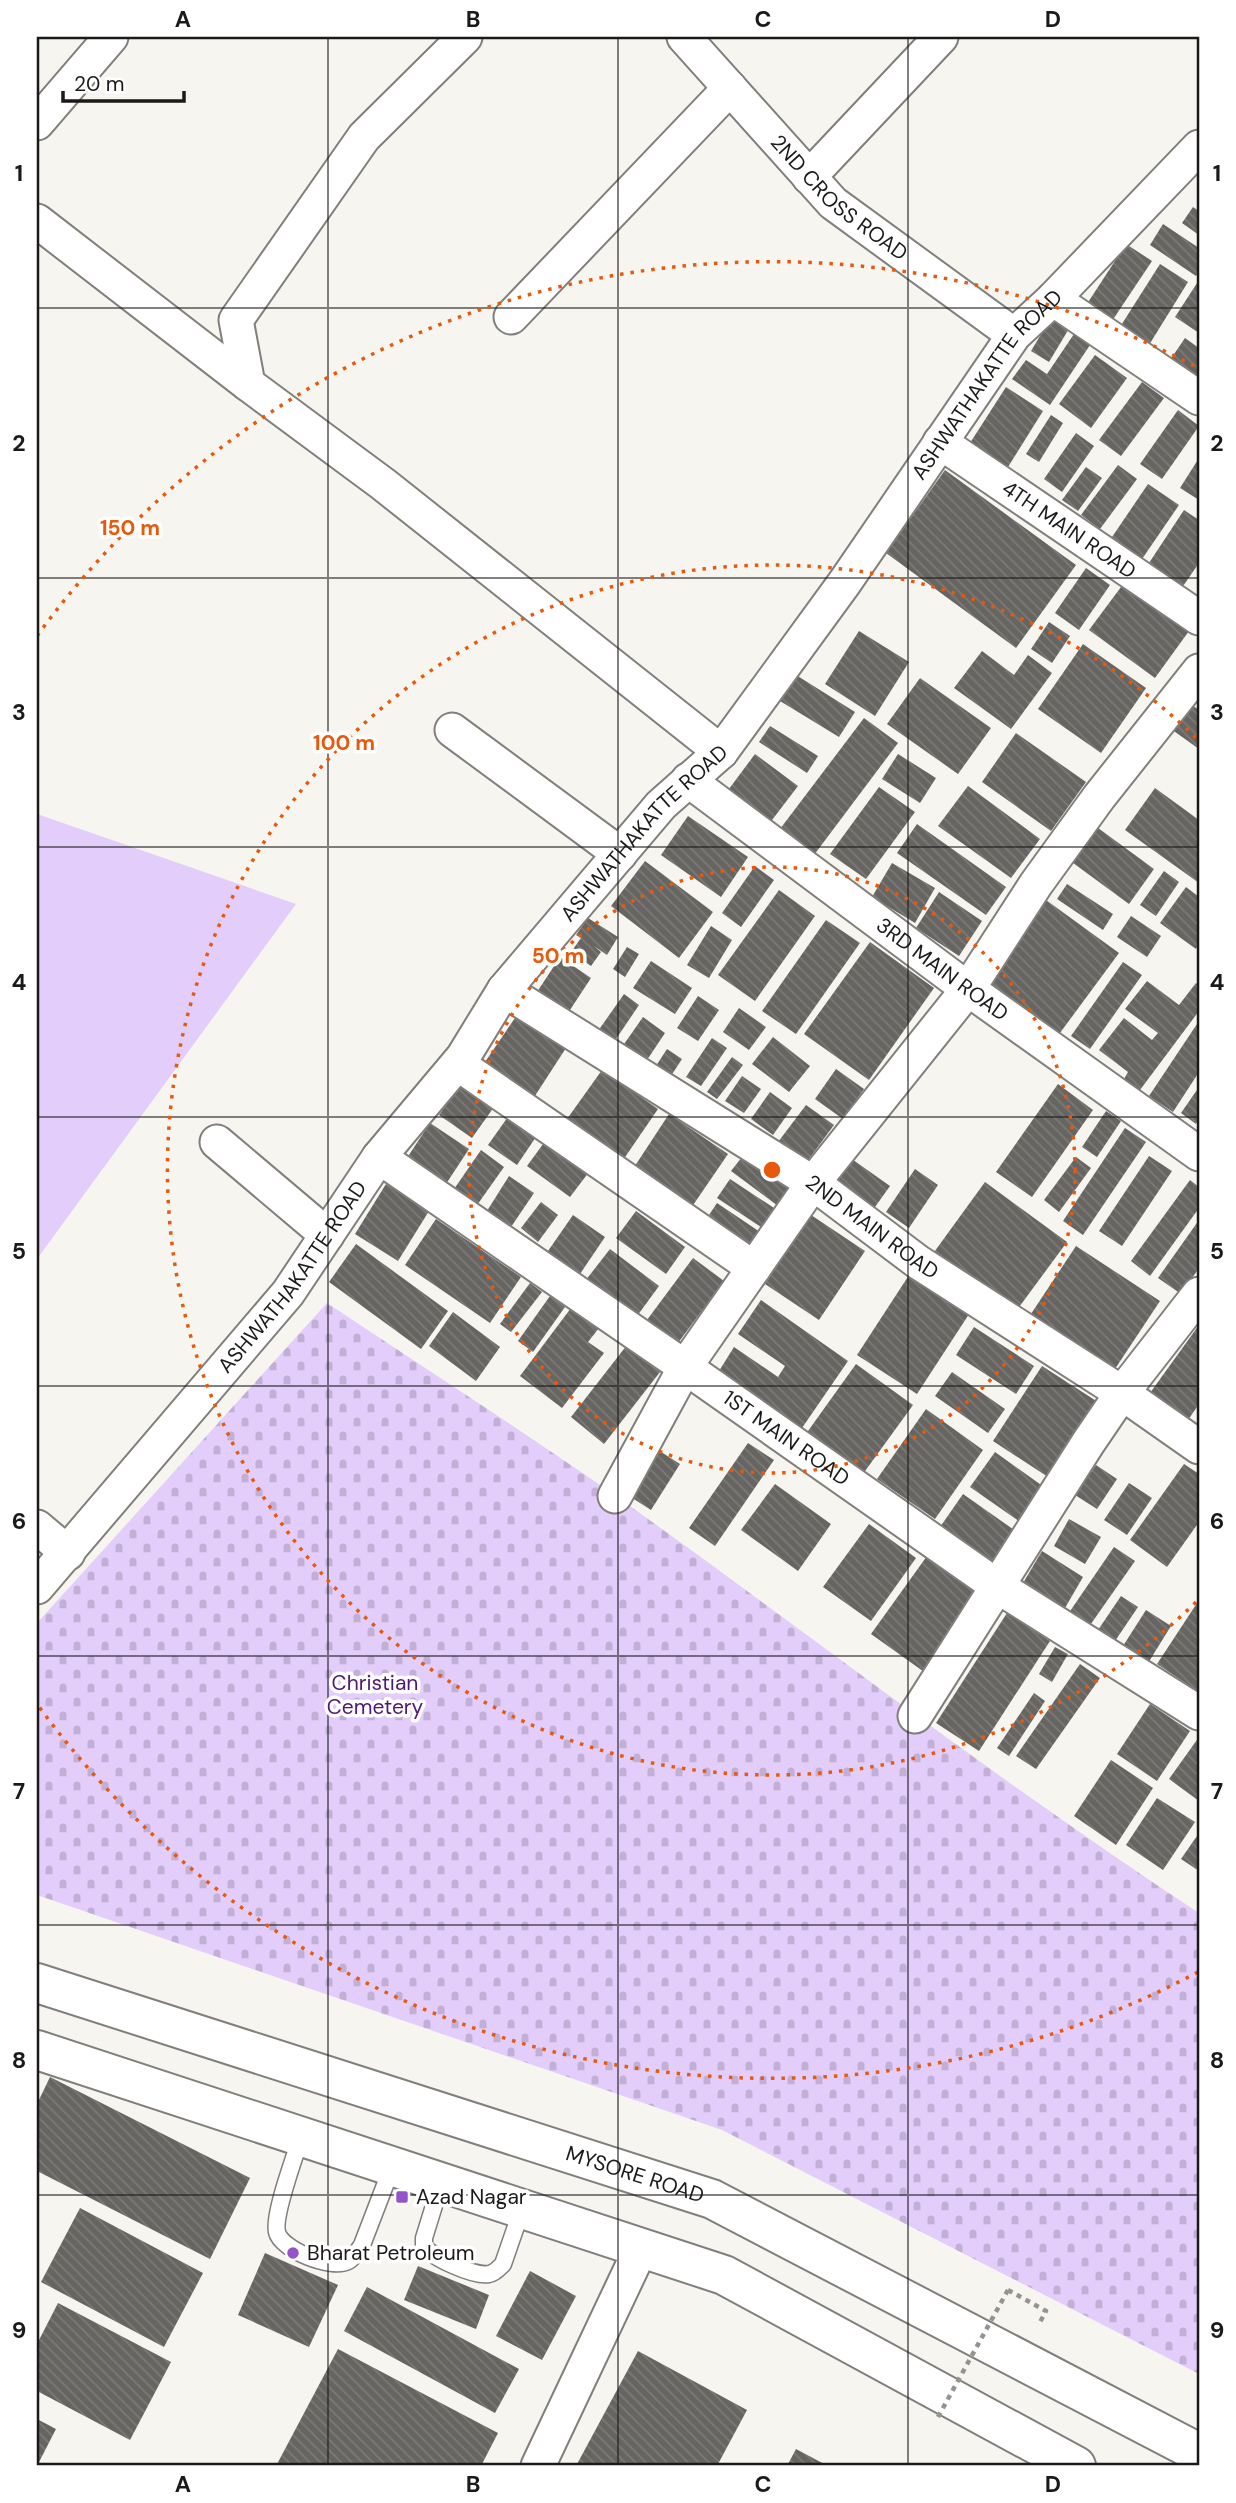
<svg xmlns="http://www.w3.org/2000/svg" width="1236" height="2503" font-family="'DM Sans',sans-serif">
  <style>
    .grass { fill: #e3cdfa }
    .cemetery { fill: url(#cemetery-stones) }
    .building { fill: url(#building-back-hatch) }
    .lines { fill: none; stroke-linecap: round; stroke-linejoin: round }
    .lane-casing { stroke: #827f7b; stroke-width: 19 }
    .street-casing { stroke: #827f7b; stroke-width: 37 }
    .highway-casing { stroke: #827f7b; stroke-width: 42 }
    .path { stroke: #959390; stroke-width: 4.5; stroke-dasharray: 5 5; stroke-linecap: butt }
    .lane { stroke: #fff; stroke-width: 16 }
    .street { stroke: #fff; stroke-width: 33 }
    .highway { stroke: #fff; stroke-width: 38 }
    .path-bridge { stroke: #959390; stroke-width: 4.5; stroke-dasharray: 5 5; stroke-linecap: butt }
    .grid { fill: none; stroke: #1b1a19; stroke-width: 2; stroke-opacity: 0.55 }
    .ring { fill: none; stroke: #e8590c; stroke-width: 3.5; stroke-dasharray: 3.5 7 }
    .poi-dot { fill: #9453c9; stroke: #fff; stroke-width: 2.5 }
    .labels { text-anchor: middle; stroke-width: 7; stroke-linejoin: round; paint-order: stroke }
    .street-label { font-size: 21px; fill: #1b1a19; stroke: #fff }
    .park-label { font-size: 21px; fill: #4f1675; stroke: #fff }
    .poi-label { font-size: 21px; fill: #1b1a19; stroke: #fff; text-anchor: start }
    .centre { fill: #e8590c; stroke: #fff; stroke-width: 3.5 }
    .ring-label { font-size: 21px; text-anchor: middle; font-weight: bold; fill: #e8590c; stroke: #fff; stroke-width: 7; stroke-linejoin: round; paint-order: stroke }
    .neatline { fill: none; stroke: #1b1a19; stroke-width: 2.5 }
    .grid-label { font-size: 23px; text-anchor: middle; font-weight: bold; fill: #1b1a19 }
  </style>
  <defs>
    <pattern id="cemetery-stones" width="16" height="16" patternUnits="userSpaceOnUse" patternTransform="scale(1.75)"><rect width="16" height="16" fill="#e3cdfa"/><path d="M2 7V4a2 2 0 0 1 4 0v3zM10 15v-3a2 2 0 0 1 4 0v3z" fill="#c2afd6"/></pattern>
    <pattern id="building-back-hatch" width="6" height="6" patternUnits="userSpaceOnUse" patternTransform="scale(1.75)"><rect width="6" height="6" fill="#676561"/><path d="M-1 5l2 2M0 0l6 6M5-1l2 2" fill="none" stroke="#7c7a77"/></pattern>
  </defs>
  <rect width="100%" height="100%" fill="#f7f5f0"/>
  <!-- grass -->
  <path class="grass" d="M37,814L296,904L37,1259Z"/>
  <!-- cemetery -->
  <path class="cemetery" d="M327,1303C423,1367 521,1430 616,1496C811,1635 999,1782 1199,1913V2374L722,2130L37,1895V1623Z"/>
  <!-- building -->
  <g class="building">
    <path d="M1193,207L1199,211V235L1182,223Z"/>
    <path d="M1163,224L1199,248V271L1196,276L1150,245Z"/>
    <path d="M1126,244L1152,261L1110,324L1085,307Z"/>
    <path d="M1160,264L1188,282L1149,345L1120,327Z"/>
    <path d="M1199,280V333L1175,317Z"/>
    <path d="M1052,316L1070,327L1049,362L1031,351Z"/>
    <path d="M1074,334L1090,345L1050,405L1012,379L1026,360L1047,374Z"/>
    <path d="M1185,338L1199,348V384L1168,363Z"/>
    <path d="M1095,355L1127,378L1091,428L1059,404Z"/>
    <path d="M1142,382L1164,398L1121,456L1099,440Z"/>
    <path d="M1006,387L1043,411L1008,467L970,443Z"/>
    <path d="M1178,410L1199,426L1162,479L1140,464Z"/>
    <path d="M1051,415L1063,423L1039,462L1026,454Z"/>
    <path d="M1076,433L1094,446L1062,492L1044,479Z"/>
    <path d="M1199,458V500L1180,488Z"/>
    <path d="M1118,465L1137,479L1100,529L1081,515Z"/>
    <path d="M1086,467L1102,478L1078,511L1062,500Z"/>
    <path d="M945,470L1076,565L1016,648L886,553Z"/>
    <path d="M1148,484L1179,505L1140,562L1110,540Z"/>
    <path d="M1184,510L1199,520V563L1181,589L1147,566Z"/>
    <path d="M1086,568L1110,585L1079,630L1055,613Z"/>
    <path d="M1124,583L1189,631L1155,678L1089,630Z"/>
    <path d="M1049,622L1070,636L1052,663L1031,649Z"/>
    <path d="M859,631L909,662L875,716L825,684Z"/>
    <path d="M1083,644L1146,688L1101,753L1038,709Z"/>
    <path d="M982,651L1014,675L1028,655L1052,673L1011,729L954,688Z"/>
    <path d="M796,675L855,712L839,737L780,701Z"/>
    <path d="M920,678L991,728L958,774L887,724Z"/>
    <path d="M1189,703L1199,710V749L1171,729Z"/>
    <path d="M864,718L898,743L814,855L780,829Z"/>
    <path d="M770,726L818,756L807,773L759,742Z"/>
    <path d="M1016,733L1086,782L1051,831L982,782Z"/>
    <path d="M755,754L798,786L769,824L726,793Z"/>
    <path d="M898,754L936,778L920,803L882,779Z"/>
    <path d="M968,786L1040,839L1011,878L938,826Z"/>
    <path d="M879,787L915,812L866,879L830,854Z"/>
    <path d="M1155,788L1199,820V883L1125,830Z"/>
    <path d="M688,816L748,857L721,897L661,855Z"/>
    <path d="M917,824L1006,887L986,915L897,853Z"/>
    <path d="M1094,825L1154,869L1129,904L1069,860Z"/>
    <path d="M645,861L713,912L679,958L611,906Z"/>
    <path d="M892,863L935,888L915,923L872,897Z"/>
    <path d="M755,866L774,880L741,927L722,913Z"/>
    <path d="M1164,871L1179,882L1156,916L1140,905Z"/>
    <path d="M1067,884L1113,914L1103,930L1057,899Z"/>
    <path d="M1186,887L1199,897V943L1196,949L1160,923Z"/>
    <path d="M779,890L815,916L755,1001L718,975Z"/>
    <path d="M939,892L982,921L959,956L916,928Z"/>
    <path d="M1046,900L1119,953L1057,1037L985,985Z"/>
    <path d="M1131,916L1161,936L1147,957L1117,937Z"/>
    <path d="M588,918L618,937L607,955L594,946L601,952L591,966L571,952L581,938L576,935Z"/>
    <path d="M826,920L860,943L796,1034L762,1011Z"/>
    <path d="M711,926L732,940L709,978L687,965Z"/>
    <path d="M870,942L934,988L869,1080L804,1034Z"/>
    <path d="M627,947L639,954L625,977L613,969Z"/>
    <path d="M560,957L591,978L568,1013L537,992Z"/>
    <path d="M651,961L692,988L675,1014L633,988Z"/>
    <path d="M1123,962L1142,975L1090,1049L1071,1036Z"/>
    <path d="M1147,981L1179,1005L1196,983L1199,986V1011L1140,1090L1124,1079L1128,1072L1099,1050L1124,1018L1152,1040L1158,1033L1125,1009Z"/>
    <path d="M624,994L639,1005L614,1042L598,1031Z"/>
    <path d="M698,996L719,1010L698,1041L677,1028Z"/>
    <path d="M739,1008L766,1027L749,1050L723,1032Z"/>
    <path d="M517,1015L566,1048L531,1102L481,1068Z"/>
    <path d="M643,1017L665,1033L645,1063L622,1047Z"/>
    <path d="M1199,1021V1072L1173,1112L1149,1096Z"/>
    <path d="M773,1037L810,1066L789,1092L752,1064Z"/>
    <path d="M712,1038L727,1048L701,1086L686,1077Z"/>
    <path d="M667,1049L682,1059L669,1079L654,1069Z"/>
    <path d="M732,1057L743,1065L717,1099L707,1092Z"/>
    <path d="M836,1069L864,1089L843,1119L815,1099Z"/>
    <path d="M602,1070L658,1109L619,1166L562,1126Z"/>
    <path d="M742,1076L761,1089L744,1113L725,1101Z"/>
    <path d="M461,1084L494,1107L472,1138L439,1115Z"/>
    <path d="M1058,1084L1093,1110L1032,1197L996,1172Z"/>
    <path d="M1199,1087V1119L1196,1124L1181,1113Z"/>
    <path d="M770,1092L792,1108L773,1135L751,1119Z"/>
    <path d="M806,1105L834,1125L803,1167L775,1146Z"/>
    <path d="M1106,1111L1121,1121L1097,1157L1082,1147Z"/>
    <path d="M510,1114L538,1134L517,1165L488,1145Z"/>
    <path d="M669,1114L728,1154L687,1214L629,1175Z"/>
    <path d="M430,1123L469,1149L444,1187L405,1161Z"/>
    <path d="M1125,1128L1146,1142L1083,1235L1063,1221Z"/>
    <path d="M546,1140L589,1172L570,1197L527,1166Z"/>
    <path d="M749,1148L801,1185L782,1209L731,1171Z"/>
    <path d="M481,1150L504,1167L475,1208L452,1192Z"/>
    <path d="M1149,1156L1172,1171L1122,1246L1099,1231Z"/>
    <path d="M849,1157L890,1186L870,1214L829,1185Z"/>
    <path d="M1076,1157L1091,1168L1059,1212L1044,1200Z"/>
    <path d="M915,1169L938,1185L909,1228L886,1212Z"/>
    <path d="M509,1176L534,1193L511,1227L487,1211Z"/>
    <path d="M730,1179L780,1212L767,1231L717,1198Z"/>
    <path d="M1190,1180L1199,1187V1208L1150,1276L1131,1261Z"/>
    <path d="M985,1182L1067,1242L1014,1314L932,1255Z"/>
    <path d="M386,1184L429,1211L398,1261L355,1234Z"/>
    <path d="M541,1202L558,1215L538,1242L521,1228Z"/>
    <path d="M717,1203L763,1234L747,1258L701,1227Z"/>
    <path d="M636,1211L685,1247L666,1274L616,1238Z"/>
    <path d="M573,1215L605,1237L580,1274L548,1251Z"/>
    <path d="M811,1215L865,1251L819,1320L765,1284Z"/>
    <path d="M436,1219L521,1277L490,1323L405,1265Z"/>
    <path d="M1199,1220V1268L1181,1294L1158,1278Z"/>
    <path d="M356,1244L448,1311L421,1349L329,1282Z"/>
    <path d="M1076,1246L1160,1301L1111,1375L1027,1320Z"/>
    <path d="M610,1249L659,1286L632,1323L582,1285Z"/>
    <path d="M693,1258L724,1281L675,1347L644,1324Z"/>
    <path d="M913,1269L973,1308L917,1394L857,1355Z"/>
    <path d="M530,1283L542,1292L511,1332L500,1324Z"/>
    <path d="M550,1296L565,1307L533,1352L518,1341Z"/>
    <path d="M761,1300L848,1361L802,1428L719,1371L734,1347L778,1377L785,1366L738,1334Z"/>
    <path d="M571,1308L599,1328L588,1342L604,1353L562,1408L520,1376Z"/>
    <path d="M453,1312L500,1347L476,1381L429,1346Z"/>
    <path d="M1199,1325V1404L1188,1420L1150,1393Z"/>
    <path d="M974,1327L1034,1366L1016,1394L956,1355Z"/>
    <path d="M627,1345L660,1372L604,1444L571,1417Z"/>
    <path d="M856,1364L913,1405L860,1478L803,1438Z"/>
    <path d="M1042,1366L1101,1404L1051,1479L993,1441Z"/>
    <path d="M952,1372L1005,1409L988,1433L935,1396Z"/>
    <path d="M926,1409L983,1450L935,1519L877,1479Z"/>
    <path d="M748,1443L774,1460L715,1546L689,1528Z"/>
    <path d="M655,1448L680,1464L651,1510L626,1494Z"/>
    <path d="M995,1452L1044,1487L1020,1522L970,1487Z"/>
    <path d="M1184,1464L1199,1474V1522L1167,1567L1130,1540Z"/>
    <path d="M1096,1465L1117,1479L1097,1509L1075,1495Z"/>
    <path d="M1129,1483L1152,1498L1127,1535L1104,1520Z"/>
    <path d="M775,1484L831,1524L798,1571L741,1530Z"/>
    <path d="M963,1494L1017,1532L992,1568L938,1530Z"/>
    <path d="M1069,1519L1101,1537L1085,1564L1054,1546Z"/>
    <path d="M869,1524L916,1558L871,1621L823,1587Z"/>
    <path d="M1114,1547L1135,1561L1086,1631L1066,1617Z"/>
    <path d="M1042,1551L1083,1577L1065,1608L1023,1583Z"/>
    <path d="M927,1556L982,1595L927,1674L871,1634Z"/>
    <path d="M1121,1596L1138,1607L1113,1644L1096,1633Z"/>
    <path d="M1199,1600V1692L1157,1664Z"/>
    <path d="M1146,1610L1171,1626L1148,1663L1123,1646Z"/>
    <path d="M1007,1613L1050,1641L979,1751L936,1723Z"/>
    <path d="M1055,1647L1068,1654L1052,1682L1039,1674Z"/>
    <path d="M1080,1664L1100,1678L1036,1769L1016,1756Z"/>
    <path d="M1034,1693L1045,1701L1009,1756L997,1748Z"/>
    <path d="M1150,1704L1190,1731L1157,1781L1117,1754Z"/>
    <path d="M1199,1737V1801L1169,1779Z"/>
    <path d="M1111,1760L1153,1788L1116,1845L1074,1816Z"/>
    <path d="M1157,1798L1195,1822L1163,1870L1126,1845Z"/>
    <path d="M1199,1833V1871L1181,1859Z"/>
    <path d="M50,2077L250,2178L210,2259L37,2171V2104Z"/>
    <path d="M80,2208L203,2273L164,2347L41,2282Z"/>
    <path d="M265,2253L338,2285L309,2347L238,2315Z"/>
    <path d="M418,2266L489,2295L476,2329L404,2300Z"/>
    <path d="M530,2271L576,2296L542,2360L496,2336Z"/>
    <path d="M367,2287L519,2369L495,2413L344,2331Z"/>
    <path d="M58,2303L171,2362L130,2440L37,2391V2344Z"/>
    <path d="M338,2349L498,2433L481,2466H276Z"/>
    <path d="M638,2351L747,2410L717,2466H576Z"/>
    <path d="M37,2419L56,2429L37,2466Z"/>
    <path d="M796,2449L828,2466H787Z"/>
  </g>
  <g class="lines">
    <defs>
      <g id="lane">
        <path d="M301,2137C295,2156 273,2215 277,2232C281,2250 332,2270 348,2261C354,2258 358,2251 362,2245L392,2167"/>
        <path d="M441,2183L424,2238V2246C432,2258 475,2277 489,2274C495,2273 499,2268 503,2264L522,2209"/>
      </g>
      <g id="street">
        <path d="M465,37L364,137L236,320L248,384L383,484L721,752"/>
        <path id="s1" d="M684,37L833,203L1014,335"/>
        <path d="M37,123L111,37"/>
        <path d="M809,177L941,37"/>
        <path d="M37,221L248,384"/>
        <path d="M1053,299L1199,398"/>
        <path d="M511,317L730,88"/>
        <path id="s2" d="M940,442L1199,618"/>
        <path d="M452,730L620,854"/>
        <path id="s3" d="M688,780L968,989L1199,1154"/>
        <path id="s4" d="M504,990L813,1183L918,1262L1122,1393L1199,1447"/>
        <path d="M458,1064L754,1268"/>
        <path d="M217,1142L327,1235"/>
        <path id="s5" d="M379,1157L685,1367L997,1586L1199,1713"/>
        <path d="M615,1496L685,1367L813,1183L968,989L1036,884L1099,797L1199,671"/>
        <path d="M37,1527L68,1553"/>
        <path id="s6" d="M37,1587L288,1293L379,1157L463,1057L504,990L661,805L721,752L845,582L1014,335L1053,299L1199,147"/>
        <path d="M915,1716L1088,1443L1122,1393L1199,1294"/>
        <path d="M538,2466L641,2248"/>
      </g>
      <g id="highway">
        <path id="s7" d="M37,1983L712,2199L1199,2453"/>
        <path d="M37,2050L724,2275L1076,2466"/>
      </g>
    </defs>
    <!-- lane casing -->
    <use href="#lane" class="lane-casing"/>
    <!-- street casing -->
    <use href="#street" class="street-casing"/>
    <!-- highway casing -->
    <use href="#highway" class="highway-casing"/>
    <!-- path -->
    <path class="path" d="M1008,2290L1046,2311L1039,2324"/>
    <!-- lane -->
    <use href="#lane" class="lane"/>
    <!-- street -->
    <use href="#street" class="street"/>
    <!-- highway -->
    <use href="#highway" class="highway"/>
    <!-- path-bridge -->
    <path class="path-bridge" d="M938,2417L1008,2290"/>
  </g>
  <!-- grid -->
  <path class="grid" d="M328,37V2466M618,37V2466M908,37V2466M37,308H1199M37,578H1199M37,847H1199M37,1117H1199M37,1386H1199M37,1656H1199M37,1925H1199M37,2195H1199"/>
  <!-- distance rings -->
  <g class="ring">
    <circle cx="772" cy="1170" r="303"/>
    <path d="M1196 1602A605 605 0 1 1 1196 738"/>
    <path d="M1198 1972A908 908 0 0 1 37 1704M37 636A908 908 0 0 1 1198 368"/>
  </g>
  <!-- markers -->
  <g class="poi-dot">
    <rect x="395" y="2190" width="14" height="14" rx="3.5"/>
    <circle cx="293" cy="2253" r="7"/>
  </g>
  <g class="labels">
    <!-- street labels -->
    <g class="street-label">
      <text dy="7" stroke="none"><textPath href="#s1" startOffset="224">2ND CROSS ROAD</textPath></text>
      <text dy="7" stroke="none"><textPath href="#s6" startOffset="1536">ASHWATHAKATTE ROAD</textPath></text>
      <text dy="7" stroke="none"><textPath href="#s2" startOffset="156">4TH MAIN ROAD</textPath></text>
      <text dy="7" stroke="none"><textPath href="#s6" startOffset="970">ASHWATHAKATTE ROAD</textPath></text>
      <text dy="7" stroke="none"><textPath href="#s3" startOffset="317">3RD MAIN ROAD</textPath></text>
      <text dy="7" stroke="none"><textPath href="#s4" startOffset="438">2ND MAIN ROAD</textPath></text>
      <text dy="7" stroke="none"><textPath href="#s6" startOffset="402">ASHWATHAKATTE ROAD</textPath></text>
      <text dy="7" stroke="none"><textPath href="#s5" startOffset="495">1ST MAIN ROAD</textPath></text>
      <text dy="7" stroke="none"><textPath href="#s7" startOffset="628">MYSORE ROAD</textPath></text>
    </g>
    <!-- park labels -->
    <g class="park-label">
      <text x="375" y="1690">Christian<tspan x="375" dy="24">Cemetery</tspan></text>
    </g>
    <!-- poi labels -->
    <g class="poi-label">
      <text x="416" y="2204">Azad Nagar</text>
      <text x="307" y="2260">Bharat Petroleum</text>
    </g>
  </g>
  <circle cx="772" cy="1170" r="10" class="centre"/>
  <g class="ring-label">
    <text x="130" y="535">150 m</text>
    <text x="344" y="750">100 m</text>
    <text x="558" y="963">50 m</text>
  </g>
  <!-- border -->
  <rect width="1236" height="2503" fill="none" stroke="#ffffff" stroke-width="77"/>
  <!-- scale -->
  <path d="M63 91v10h121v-10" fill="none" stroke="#1b1a19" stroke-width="3.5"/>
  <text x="74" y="91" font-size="21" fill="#1b1a19" stroke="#ffffff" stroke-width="5" paint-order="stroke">20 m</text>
  <rect x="38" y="38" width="1160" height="2426" class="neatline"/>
  <g class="grid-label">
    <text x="183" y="27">A</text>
    <text x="473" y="27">B</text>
    <text x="763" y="27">C</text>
    <text x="1053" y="27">D</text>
    <text x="19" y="181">1</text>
    <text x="1217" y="181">1</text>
    <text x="19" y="451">2</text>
    <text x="1217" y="451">2</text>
    <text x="19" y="720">3</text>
    <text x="1217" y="720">3</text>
    <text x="19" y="990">4</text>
    <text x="1217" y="990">4</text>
    <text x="19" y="1259">5</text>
    <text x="1217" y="1259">5</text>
    <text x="19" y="1529">6</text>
    <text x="1217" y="1529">6</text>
    <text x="19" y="1799">7</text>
    <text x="1217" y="1799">7</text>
    <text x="19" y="2068">8</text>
    <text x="1217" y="2068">8</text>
    <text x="19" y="2338">9</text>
    <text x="1217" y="2338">9</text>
    <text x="183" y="2492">A</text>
    <text x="473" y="2492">B</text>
    <text x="763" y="2492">C</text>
    <text x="1053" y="2492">D</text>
  </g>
</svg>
